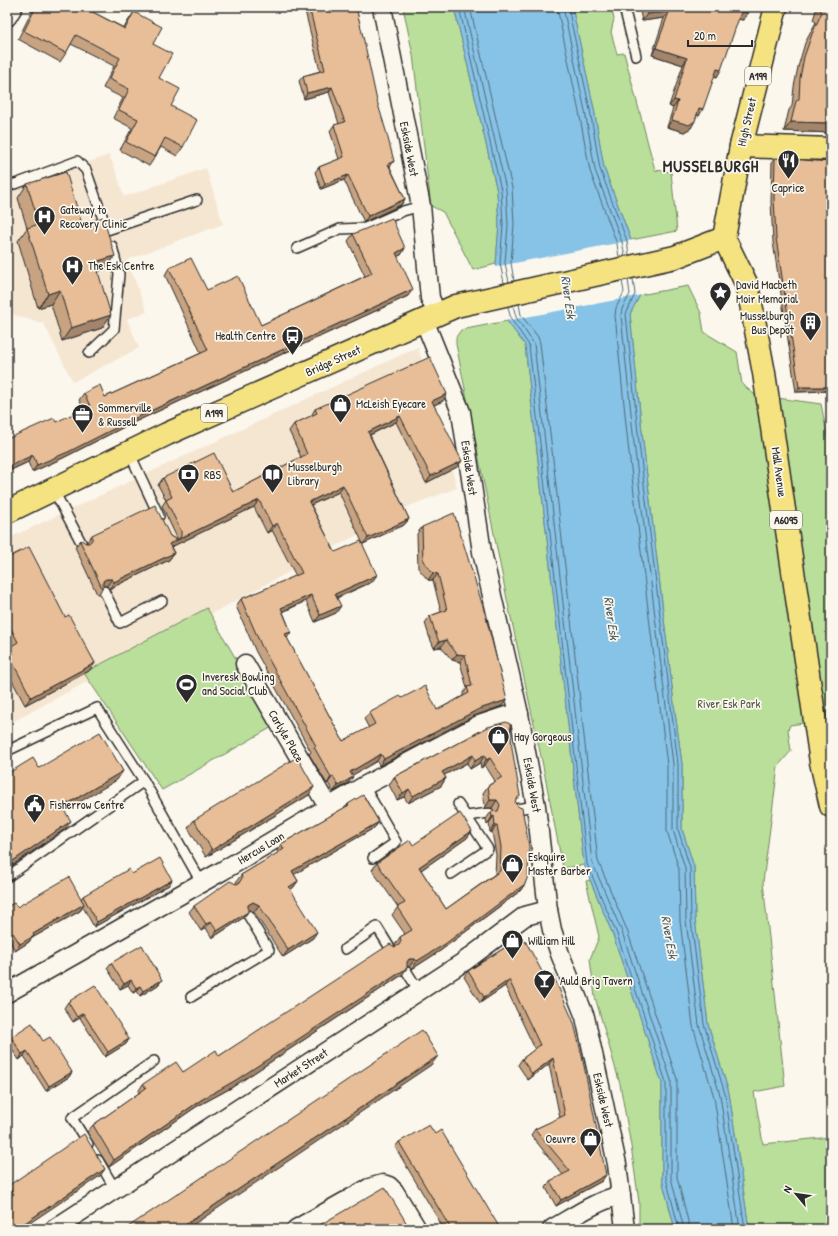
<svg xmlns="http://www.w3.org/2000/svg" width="838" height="1236" font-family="'Patrick Hand',sans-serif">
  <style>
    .built { fill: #f5e6d2 }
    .green { fill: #badf9a; stroke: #728562 }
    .water { fill: #87c3e7; stroke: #62869c }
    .pier { fill: #fbf7ec }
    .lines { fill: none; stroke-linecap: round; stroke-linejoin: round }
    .shore { stroke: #506876; stroke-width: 1 }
    .lane-casing { stroke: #2b2b2b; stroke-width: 12 }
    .street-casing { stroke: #2b2b2b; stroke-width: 21 }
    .primary-casing { stroke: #2b2b2b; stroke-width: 25 }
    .lane { stroke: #fbf7ec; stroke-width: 9 }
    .street { stroke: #fbf7ec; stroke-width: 18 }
    .primary { stroke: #f5e382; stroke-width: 22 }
    .wall { fill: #c7a382; stroke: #2b2b2b }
    .shaded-wall { fill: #a2856a; stroke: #2b2b2b }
    .building { fill: #e7be97; stroke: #2b2b2b }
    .labels { text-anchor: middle; stroke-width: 3.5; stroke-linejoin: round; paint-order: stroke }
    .shield { fill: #fbf7ec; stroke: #696865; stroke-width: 1 }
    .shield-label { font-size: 11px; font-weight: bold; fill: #2b2b2b }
    .street-label { font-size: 12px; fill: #2b2b2b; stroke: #fbf7ec }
    .poi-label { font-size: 12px; fill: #2b2b2b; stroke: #fbf7ec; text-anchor: start }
    .park-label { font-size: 12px; fill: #4f5847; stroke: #fbf7ec }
    .water-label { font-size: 13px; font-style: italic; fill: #475963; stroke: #fbf7ec }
    .district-label { font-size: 16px; font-weight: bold; letter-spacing: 1px; fill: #2b2b2b; stroke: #fbf7ec }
  </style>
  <rect width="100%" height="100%" fill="#fbf7ec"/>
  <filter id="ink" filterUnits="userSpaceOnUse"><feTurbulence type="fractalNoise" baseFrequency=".025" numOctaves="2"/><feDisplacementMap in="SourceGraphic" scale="8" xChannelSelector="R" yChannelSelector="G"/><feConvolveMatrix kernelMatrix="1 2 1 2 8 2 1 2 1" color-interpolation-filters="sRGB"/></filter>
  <g filter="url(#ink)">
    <!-- built -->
    <g class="built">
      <path d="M109,155L117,174L124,197L206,168L223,224L127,260L147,312L127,319L139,348L73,382L44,324L7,313V259L10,251L7,240V190Z"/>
      <path d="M418,347L457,488L412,505L7,725V539Z"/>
    </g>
    <!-- green -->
    <g class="green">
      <path d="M403,7H454L497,191L499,224L496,264L473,270L443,212L431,206L413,55Z"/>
      <path d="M572,7H611L614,19L611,32L617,54L624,53L655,170L671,172L677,231L631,240L604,168L594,109Z"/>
      <path d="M688,286L701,313L704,332L737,352L742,384L755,395L821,404L831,454V719L790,725L788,730L791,751L778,766L763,882L785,1086L754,1092L763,1144L831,1137V1229H749L729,1093L708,1024L695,919L694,867L682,829V764L675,712L643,442L630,314L640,295Z"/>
      <path d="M507,321L525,345L584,865L563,868L542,761L507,599L456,344V337L461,330Z"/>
      <path d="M207,608L274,726L162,790L84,673Z"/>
      <path d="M590,880L613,935L662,1083V1179L675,1229H639V1202L631,1146L620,1084L595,997L590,959L599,937L586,881Z"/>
    </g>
    <!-- water -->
    <path class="water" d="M454,7H572L594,109L604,168L631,240L640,295L630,314L643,442L675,712L682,764V829L694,867L695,919L708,1024L729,1093L749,1229H675L662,1179V1083L613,935L584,865L525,345L507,321L496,264L499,224L497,191Z"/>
    <!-- pier -->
    <path class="pier" d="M633,240L642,295L505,321L494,267Z"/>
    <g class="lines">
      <!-- shore -->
      <g class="shore">
        <path d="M459,7L501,190L503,225L500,263L504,283"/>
        <path d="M464,7L506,189L508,225L505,263L509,282"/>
        <path d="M470,7L512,188L514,224L511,263L514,281"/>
        <path d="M557,7L579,112L590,171L617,244L619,257"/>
        <path d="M563,7L585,111L595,170L622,242L625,256"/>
        <path d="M568,7L590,110L600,169L627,241L629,255"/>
        <path d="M633,279L635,294L626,314L639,443L678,764V829L690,868L691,920L704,1024L725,1094L745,1229"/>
        <path d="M628,280L630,294L622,309L621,315L634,443L673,764V830L685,868L686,920L699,1025L720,1095L740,1229"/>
        <path d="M622,281L624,292L616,308L615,315L628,444L667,765V831L679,869L680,921L693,1026L714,1097L734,1229"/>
        <path d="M519,304L521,315L538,337L540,343L598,861L627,930L677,1079V1177L690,1229"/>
        <path d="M513,305L516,317L534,344L592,862L622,932L671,1080V1178L684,1229"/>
        <path d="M508,307L511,319L529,345L587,864L617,934L666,1082V1178L679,1229"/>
      </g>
      <defs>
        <g id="lane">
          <path d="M624,7L636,56"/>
          <path d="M7,186L18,183L77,161L86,170L107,230L197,200"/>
          <path d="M297,248L340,229L365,228L403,211L421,206"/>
          <path d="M89,353L114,329L119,274L112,246"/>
          <path d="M129,452L159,516"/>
          <path d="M53,489L82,544"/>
          <path d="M104,591L120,623L162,601"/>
          <path d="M7,751L97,708L144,781"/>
          <path d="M364,786L396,842L373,858"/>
          <path d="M516,809L536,806"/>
          <path d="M467,816L489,813"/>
          <path d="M451,874L488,849L458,804"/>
          <path d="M7,877L144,781L201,882"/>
          <path d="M345,949L377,927L390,948"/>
          <path d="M407,972L419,991"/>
          <path d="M191,997L269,950L248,915"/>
          <path d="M88,1144L72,1118L154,1061"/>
          <path d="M98,1160L115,1189"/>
        </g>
        <g id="street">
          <path d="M382,7L421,206L430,298L437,314"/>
          <path d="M7,17L13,7"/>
          <path d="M424,320L461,412L482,552L519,714L536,806L548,910L552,930L560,954L585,1017L617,1164L625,1229"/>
          <path d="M245,664L328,807"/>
          <path d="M7,993L222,871L364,786L479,725L506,716L519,714"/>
          <path d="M54,1229L465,961L525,916L548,910"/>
          <path d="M296,1229L369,1188L383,1184L389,1186L394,1191L417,1229"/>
          <path d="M552,1229C575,1216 596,1201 621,1195"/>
        </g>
        <g id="primary">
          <path d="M741,146L831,149"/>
          <path d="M724,238L746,283L751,304L764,373L821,762L831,806"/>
          <path d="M724,238L741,146L776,7"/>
          <path d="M7,512L167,434L456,306L675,257L724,238"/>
        </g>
      </defs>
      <!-- lane casing -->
      <use href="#lane" class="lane-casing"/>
      <!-- street casing -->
      <use href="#street" class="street-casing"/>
      <!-- primary casing -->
      <use href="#primary" class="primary-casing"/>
      <!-- lane -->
      <use href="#lane" class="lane"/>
      <!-- street -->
      <use href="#street" class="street"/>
      <!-- primary -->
      <use href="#primary" class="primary"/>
    </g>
    <!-- wall -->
    <g class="wall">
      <path d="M34,7H89V10L124,28L128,21L134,12L153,44L159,78L171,106L183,147L177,156L161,147L155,157L149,166L120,150L132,128L113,118L123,98L103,88L114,66L71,44L66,53L60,62L18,39Z"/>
      <path d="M304,7H356L390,167L405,199L401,205L364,222L344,180L321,189L315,172L319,167L339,159L330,131L334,125L339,124L329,92L304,99L299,81L303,76L320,71Z"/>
      <path d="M639,7H750L748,13L743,20L738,19L717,77L714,76L699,116L697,115L691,128L684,132L667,127L673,108L669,106L683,65L652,55L664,18L642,21Z"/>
      <path d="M817,7H831V133L784,131L789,110L792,106L794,87L798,67L805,43L816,22L813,20Z"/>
      <path d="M775,158L831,391L796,392L773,242L771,202L772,162Z"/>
      <path d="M27,184L82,224L106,269L98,272L102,328L62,341L51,304L38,308L18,241L27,228L18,198Z"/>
      <path d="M353,234L405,248L401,255L397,256L408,296L126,426L63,458L32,472L28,462L7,472L84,409L79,400L84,393L105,397L201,353L165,275L169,268L207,290L261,325L365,276L348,241Z"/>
      <path d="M443,401L434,405L457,467L426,483L396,422L370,435L409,519L404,525L363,544L339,492L311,505L335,552L372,582L337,598L336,613L315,622L306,601L283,612L291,632L287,638L343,741L369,728L364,719L369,713L402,698L437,710L463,696V694L467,688L460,662L452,660L441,647L434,648L429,636L425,623L430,616L441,612L433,580H428L418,568L417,534L422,527L507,700L502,706L474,716L379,766L377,761L352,775L348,783L333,792L328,783L327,784L309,754L311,752L256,652L236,606L241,599L296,576L272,530L267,533L254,507L171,547L174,553L169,560L109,589L107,586H103L99,594H97L75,547L80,541L86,543H87V542L92,535L170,536L175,539H176L177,538L162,506L166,500L158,485L163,478L233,492L301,457L289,431L294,424L311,416L315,409Z"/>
      <path d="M7,558L65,617L95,663L89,671L25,705L7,671V649L11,647L7,640Z"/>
      <path d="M488,727L515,802L525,884L520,891L440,951L412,969L409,967H407L402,975L231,1088L196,1107L109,1167L87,1132L93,1125L139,1093L138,1092L143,1084L183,1072L219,1056L395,946V945L400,937L405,934L392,915L398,907L372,870L377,863L413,845L472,831L467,838L421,870L446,909L495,874L496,855L492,832H490L489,823L487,825L486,819L491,812L494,811L492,808H485L483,793L488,786L495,781L485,765L481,768L480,763L470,769L467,763L444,775L446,778L441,786L408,803L404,797L397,800L389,785L394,777Z"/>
      <path d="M309,795L206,857L188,828L194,820Z"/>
      <path d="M348,804L379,822L374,828L294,874L298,881L293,888L290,889L313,938L283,957L254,912L248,909V912L243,918L212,938L206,928L201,931L189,912L194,906L237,884L236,882L241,875L278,853L277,851L281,844L346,807Z"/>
      <path d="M132,874L169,885L94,927L83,907L80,911L32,938L29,942L15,951L9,939L7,940V907H17L81,899L83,896Z"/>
      <path d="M517,940L602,1181L556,1206L546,1188L550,1181L563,1175L531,1135L535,1129L560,1118L549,1064L528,1080L518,1065L522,1059L535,1049L505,986L480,1003L464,977L468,971Z"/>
      <path d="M111,963L162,980L158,985L140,996L137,991L133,993L128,985L120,989L107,968Z"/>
      <path d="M68,1002L129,1039L126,1044L105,1057L80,1018L73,1022L64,1008Z"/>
      <path d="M11,1037L72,1072L69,1077L46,1091L24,1056L19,1060L7,1042Z"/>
      <path d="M435,1134L495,1229H444L395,1147L399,1142Z"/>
      <path d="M100,1176L7,1229V1187L8,1186Z"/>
    </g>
    <!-- shaded-wall -->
    <g class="shaded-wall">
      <path d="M669,12L664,18L642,21L647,14Z"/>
      <path d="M741,12L748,13L743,20L736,19Z"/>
      <path d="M656,48L687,58L683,65L652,55Z"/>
      <path d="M717,69L721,70L717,77L712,75Z"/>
      <path d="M332,87L329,92L304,99L307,93Z"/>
      <path d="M674,100L678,101L673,108L669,106Z"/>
      <path d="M699,108L703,109L699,116L694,114Z"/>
      <path d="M672,120L695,121L691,128L684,132L667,127Z"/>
      <path d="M791,122L831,123V133L784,131Z"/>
      <path d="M394,161L390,167L388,164Z"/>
      <path d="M348,175L344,180L321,189L325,184Z"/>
      <path d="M405,199L401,205L364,222L368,216Z"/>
      <path d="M405,248L401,255L391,259L396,253Z"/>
      <path d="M115,256L106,269L85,276L95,262Z"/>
      <path d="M413,289L408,296L126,426L63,458L32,472L37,465L131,420Z"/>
      <path d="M60,290L51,304L38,308L48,294Z"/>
      <path d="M111,315L102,328L62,341L71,328Z"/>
      <path d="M799,387H831V391L796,392Z"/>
      <path d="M447,394L443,401L427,408L432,401Z"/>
      <path d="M400,416L396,422L363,438L368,432Z"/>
      <path d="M33,455L28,462L7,472V467Z"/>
      <path d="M462,461L457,467L426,483L431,476Z"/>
      <path d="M343,485L339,492L304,508L309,502Z"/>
      <path d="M259,500L254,507L165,550L169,544Z"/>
      <path d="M409,519L404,525L363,544L368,538Z"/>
      <path d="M277,523L272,530L267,533L272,526Z"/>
      <path d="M174,553L169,560L109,589L114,582Z"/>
      <path d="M433,573L438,574L433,580H428Z"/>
      <path d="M377,575L372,582L330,600L335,594Z"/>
      <path d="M106,579H112L107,586H102L103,581Z"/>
      <path d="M311,595L306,601L276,614L281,608Z"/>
      <path d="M341,606L336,613L315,622L320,615Z"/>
      <path d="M291,632L287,638L285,634Z"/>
      <path d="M446,640L441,647L434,648L439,642Z"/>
      <path d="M457,654L465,655L460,662L452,660Z"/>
      <path d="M95,663L89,671L25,705L31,697Z"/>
      <path d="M507,700L502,706L474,716L379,766L384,759L479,709Z"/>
      <path d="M381,754L377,761L346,779L350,772Z"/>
      <path d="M473,755L467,763L437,779L442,772Z"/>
      <path d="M485,755L480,763L470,769L475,761Z"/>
      <path d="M490,758L485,765L481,768L486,760Z"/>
      <path d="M123,771L117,780L56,816L62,807Z"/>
      <path d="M333,776L328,783L327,784L331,777Z"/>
      <path d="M353,777L348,783L333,792L338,786Z"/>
      <path d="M446,778L441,786L408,803L413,796Z"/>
      <path d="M314,787L309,795L206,857L212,850Z"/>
      <path d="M409,789L404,797L397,800L403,793Z"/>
      <path d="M490,800H497L492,808H485Z"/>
      <path d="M494,816L489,823L487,825L492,817Z"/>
      <path d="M71,821L65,829L7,869V865Z"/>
      <path d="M379,822L374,828L288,878L292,871Z"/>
      <path d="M495,825H497L492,832H490Z"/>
      <path d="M472,831L467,838L414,875L419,867Z"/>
      <path d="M172,880L169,885L94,927L97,922Z"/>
      <path d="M298,881L293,888L284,893L289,887Z"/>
      <path d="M525,884L520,891L440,951L412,969L417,961Z"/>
      <path d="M253,902L259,905L254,912L248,909L243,912L248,905Z"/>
      <path d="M84,904L80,911L32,938L29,942L15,951L20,944L33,934Z"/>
      <path d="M248,912L243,918L212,938L217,931Z"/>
      <path d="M211,922L206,928L201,931L206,924Z"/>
      <path d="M317,932L313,938L283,957L288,950Z"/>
      <path d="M13,933L9,939L7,940V937Z"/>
      <path d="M409,959H415L409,967H404L407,962Z"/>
      <path d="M407,968L402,975L231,1088L196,1107L109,1167L114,1160L201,1100Z"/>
      <path d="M131,980L128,985L120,989L124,984Z"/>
      <path d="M162,980L158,985L140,996L143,991Z"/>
      <path d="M509,980L505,986L480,1003L484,997Z"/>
      <path d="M140,986L137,991L133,993L136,988Z"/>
      <path d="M83,1013L80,1018L73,1022L77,1017Z"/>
      <path d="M129,1039L126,1044L105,1057L108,1052Z"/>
      <path d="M27,1051L24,1056L19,1060L22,1054Z"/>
      <path d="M438,1056L431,1065L187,1229H179Z"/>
      <path d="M553,1058L549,1064L528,1080L532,1074Z"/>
      <path d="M72,1072L69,1077L46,1091L49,1086Z"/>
      <path d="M105,1169L100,1176L21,1229H16Z"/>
      <path d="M606,1175L602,1181L556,1206L561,1200Z"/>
      <path d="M498,1225L495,1229H492Z"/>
    </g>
    <!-- building -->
    <g class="building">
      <path d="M36,7H89V10L125,29L134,12L162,27L153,44L172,54L159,78L180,89L171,106L197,120L183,147L165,138L155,157L126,142L138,119L119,110L129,89L109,79L120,58L76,35L66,53L24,31Z"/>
      <path d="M309,7H356L365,45L377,101L386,131L394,161L388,164L405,199L368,216L348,175L325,184L319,167L344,157L334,125L345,122L332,87L307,93L303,76L325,70Z"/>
      <path d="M645,7H750L748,13L741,12L721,70L717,69L703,109L699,108L695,121L689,125L672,120L678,101L674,100L687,58L656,48L669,12L647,14Z"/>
      <path d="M821,7H831V123L791,122L796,101L799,99L800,78L804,57L812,34L822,12L820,10Z"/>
      <path d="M775,158L831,162V387H799L776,238L774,198Z"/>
      <path d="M66,172L82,224L103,217L115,256L95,262L111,315L71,328L60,290L48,294L27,228L39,224L27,184Z"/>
      <path d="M392,218L405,248L396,253L413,289L131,420L68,452L37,465L33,455L7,467V439L54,418L56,422L90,406L84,393L100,385L105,397L208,350L169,268L191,258L207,290L238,276L261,325L372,273L353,234Z"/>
      <path d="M430,357L447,394L432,401L462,461L431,476L400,416L368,432L409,519L368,538L343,485L309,502L335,552L361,541L377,575L335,594L341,606L320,615L311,595L281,608L291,632L285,634L343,741L375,724L369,713L400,696L402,698L425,686L437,710L469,693L467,687L472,686L465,655L457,654L446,640L439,642L434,629L430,616L447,610L438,574L433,573L423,561L422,527L454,513L485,613L507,700L479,709L384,759L381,754L350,772L353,777L338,786L333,776L331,777L314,747L316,746L261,645L241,599L302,573L277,523L272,526L259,500L169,544L174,553L114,582L112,579H106L103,581V587L102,588L80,541L81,540L86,543H89L92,540V535L155,505L170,536L175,539H179L181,536V531L166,500L172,497L163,478L214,453L233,492L307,454L294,424L317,413L315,409Z"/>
      <path d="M29,547L65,617L69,615L95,663L31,697L7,652V649L18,642L7,621V558Z"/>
      <path d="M506,722L510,724L512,748L520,796L516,799L515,803L519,807L522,808L529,846L528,876L525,884L445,944L417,961L415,959H409L407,962V968L236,1080L201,1100L114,1160L93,1125L146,1088L143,1084L176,1062L183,1072L216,1050L219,1056L390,944L395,947L399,945L401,941L400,937L412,930L397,907L405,903L377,863L410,840L413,845L460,813L472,831L419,867L446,909L500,871L501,847L497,825H495L494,816L492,817L491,812L498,811L500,805L497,800H490L488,786L502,777L490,758L486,760L485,755L475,761L473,755L442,772L446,778L413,796L409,789L403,793L394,777L488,727Z"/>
      <path d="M100,732L123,771L62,807L71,821L7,865V774L33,758L39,768Z"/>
      <path d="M297,757L314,787L212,850L194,820Z"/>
      <path d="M363,795L379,822L292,871L298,881L289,887L317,932L288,950L259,905L253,902L248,905V912L217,931L211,922L206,924L194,906L230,881L236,884L239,883L242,878L241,875L284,849L281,844L349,805L348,804Z"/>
      <path d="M160,858L172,880L97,922L83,896L129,869L132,874Z"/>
      <path d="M69,877L84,904L33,934L34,936L20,944L13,933L7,937V907L14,903L17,907Z"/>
      <path d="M517,940L526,942L546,979L553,975L574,1023L582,1056L606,1175L561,1200L550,1181L570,1171L535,1129L565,1115L553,1058L532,1074L522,1059L540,1045L509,980L484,997L468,971Z"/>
      <path d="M142,945L162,980L143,991L140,986L136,988L131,980L124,984L111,963Z"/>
      <path d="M95,985L129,1039L108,1052L83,1013L77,1017L68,1002Z"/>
      <path d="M32,1023L43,1041L50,1037L72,1072L49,1086L27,1051L22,1054L11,1037Z"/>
      <path d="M422,1030L438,1056L179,1229H125Z"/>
      <path d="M429,1125L435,1134L441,1130L498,1225L492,1229H451L399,1142Z"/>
      <path d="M84,1134L105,1169L16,1229H7V1199L14,1194L8,1186Z"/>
      <path d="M385,1187L410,1229H313Z"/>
    </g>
  </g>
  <!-- icons -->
  <defs>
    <symbol id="restaurant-pin" viewBox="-11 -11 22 30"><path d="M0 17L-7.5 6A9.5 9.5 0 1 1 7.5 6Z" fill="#2b2b2b" stroke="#fbf7ec"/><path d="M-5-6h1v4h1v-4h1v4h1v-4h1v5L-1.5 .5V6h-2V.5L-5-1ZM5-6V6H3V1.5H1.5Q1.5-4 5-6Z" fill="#fff"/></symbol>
    <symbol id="hospital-pin" viewBox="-11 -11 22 30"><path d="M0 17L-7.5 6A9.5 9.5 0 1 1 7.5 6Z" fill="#2b2b2b" stroke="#fbf7ec"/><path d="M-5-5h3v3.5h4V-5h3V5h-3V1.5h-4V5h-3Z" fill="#fff"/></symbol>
    <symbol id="sight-pin" viewBox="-11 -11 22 30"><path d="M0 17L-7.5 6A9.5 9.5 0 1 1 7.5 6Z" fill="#2b2b2b" stroke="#fbf7ec"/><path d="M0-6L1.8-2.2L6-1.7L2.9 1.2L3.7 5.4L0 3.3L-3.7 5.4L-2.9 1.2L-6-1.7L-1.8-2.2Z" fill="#fff"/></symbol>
    <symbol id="building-pin" viewBox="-11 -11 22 30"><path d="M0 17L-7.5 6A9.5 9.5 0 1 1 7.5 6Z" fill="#2b2b2b" stroke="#fbf7ec"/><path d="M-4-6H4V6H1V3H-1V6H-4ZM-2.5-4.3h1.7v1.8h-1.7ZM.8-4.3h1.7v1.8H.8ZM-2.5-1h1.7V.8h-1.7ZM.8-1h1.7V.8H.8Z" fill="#fff"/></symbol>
    <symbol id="bus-pin" viewBox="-11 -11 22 30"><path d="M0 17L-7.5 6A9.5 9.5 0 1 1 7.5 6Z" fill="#2b2b2b" stroke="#fbf7ec"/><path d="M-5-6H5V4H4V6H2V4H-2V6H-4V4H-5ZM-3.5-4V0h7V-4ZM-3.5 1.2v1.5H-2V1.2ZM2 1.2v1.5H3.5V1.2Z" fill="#fff"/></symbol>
    <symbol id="shop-pin" viewBox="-11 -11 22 30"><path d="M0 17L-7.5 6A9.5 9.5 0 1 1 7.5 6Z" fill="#2b2b2b" stroke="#fbf7ec"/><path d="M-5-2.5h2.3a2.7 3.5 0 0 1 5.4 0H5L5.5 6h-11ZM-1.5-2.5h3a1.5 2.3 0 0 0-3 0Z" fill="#fff"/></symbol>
    <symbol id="office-pin" viewBox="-11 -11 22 30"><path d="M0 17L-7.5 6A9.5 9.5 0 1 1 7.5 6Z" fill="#2b2b2b" stroke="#fbf7ec"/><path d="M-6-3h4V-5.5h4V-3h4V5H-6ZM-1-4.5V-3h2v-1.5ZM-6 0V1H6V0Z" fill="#fff"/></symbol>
    <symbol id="library-pin" viewBox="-11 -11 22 30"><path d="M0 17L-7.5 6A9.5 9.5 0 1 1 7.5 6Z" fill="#2b2b2b" stroke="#fbf7ec"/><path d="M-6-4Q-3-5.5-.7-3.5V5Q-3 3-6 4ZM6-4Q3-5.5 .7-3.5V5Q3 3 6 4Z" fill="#fff"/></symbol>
    <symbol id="bank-pin" viewBox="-11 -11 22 30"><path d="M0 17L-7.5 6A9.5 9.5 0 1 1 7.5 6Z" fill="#2b2b2b" stroke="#fbf7ec"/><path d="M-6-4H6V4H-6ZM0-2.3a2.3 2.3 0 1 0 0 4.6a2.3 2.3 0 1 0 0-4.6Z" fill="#fff"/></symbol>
    <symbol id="stadium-pin" viewBox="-11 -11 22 30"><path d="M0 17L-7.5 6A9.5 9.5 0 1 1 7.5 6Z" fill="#2b2b2b" stroke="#fbf7ec"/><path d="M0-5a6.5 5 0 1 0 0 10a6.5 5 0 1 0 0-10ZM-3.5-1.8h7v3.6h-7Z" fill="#fff"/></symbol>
    <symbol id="civic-pin" viewBox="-11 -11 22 30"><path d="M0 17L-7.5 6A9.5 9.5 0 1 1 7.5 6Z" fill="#2b2b2b" stroke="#fbf7ec"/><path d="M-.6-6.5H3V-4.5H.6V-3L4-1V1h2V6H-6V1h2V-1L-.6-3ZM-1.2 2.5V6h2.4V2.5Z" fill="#fff"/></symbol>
    <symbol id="bar-pin" viewBox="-11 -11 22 30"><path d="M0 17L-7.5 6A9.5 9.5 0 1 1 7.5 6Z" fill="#2b2b2b" stroke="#fbf7ec"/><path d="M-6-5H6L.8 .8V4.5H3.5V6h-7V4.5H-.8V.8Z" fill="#fff"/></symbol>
  </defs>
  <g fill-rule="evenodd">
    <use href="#restaurant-pin" x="776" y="148" width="25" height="34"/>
    <use href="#hospital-pin" x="32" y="204" width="25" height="34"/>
    <use href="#hospital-pin" x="60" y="254" width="25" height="34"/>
    <use href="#sight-pin" x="708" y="280" width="25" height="34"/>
    <use href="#building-pin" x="798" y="310" width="25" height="34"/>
    <use href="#bus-pin" x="280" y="324" width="25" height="34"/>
    <use href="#shop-pin" x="328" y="392" width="25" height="34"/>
    <use href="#office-pin" x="70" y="402" width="25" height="34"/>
    <use href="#library-pin" x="260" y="462" width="25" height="34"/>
    <use href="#bank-pin" x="176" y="462" width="25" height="34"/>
    <use href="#stadium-pin" x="174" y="672" width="25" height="34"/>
    <use href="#shop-pin" x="486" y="724" width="25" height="34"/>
    <use href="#civic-pin" x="22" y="792" width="25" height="34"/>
    <use href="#shop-pin" x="500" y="852" width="25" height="34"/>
    <use href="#shop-pin" x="500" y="928" width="25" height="34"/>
    <use href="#bar-pin" x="532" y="968" width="25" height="34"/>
    <use href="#shop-pin" x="578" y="1126" width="25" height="34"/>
  </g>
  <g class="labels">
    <!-- shield labels -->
    <g class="shield">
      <rect x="745" y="67" width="26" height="18" rx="3"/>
      <rect x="201" y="404" width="26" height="18" rx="3"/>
      <rect x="770" y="511" width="32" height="18" rx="3"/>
    </g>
    <g class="shield-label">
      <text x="758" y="80">A199</text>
      <text x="214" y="417">A199</text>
      <text x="786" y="524">A6095</text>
    </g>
    <!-- street labels -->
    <g class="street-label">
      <text transform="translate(747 122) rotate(-77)" y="4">High Street</text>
      <text transform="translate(409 149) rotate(79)" y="4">Eskside West</text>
      <text transform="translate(333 361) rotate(-24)" y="4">Bridge Street</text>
      <text transform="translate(469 468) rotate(82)" y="4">Eskside West</text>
      <text transform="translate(779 472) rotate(82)" y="4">Mall Avenue</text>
      <text transform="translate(286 736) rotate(60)" y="4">Carlyle Place</text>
      <text transform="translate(532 785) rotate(80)" y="4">Eskside West</text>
      <text transform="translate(261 848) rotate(-31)" y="4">Hercus Loan</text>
      <text transform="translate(301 1068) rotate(-33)" y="4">Market Street</text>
      <text transform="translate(603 1100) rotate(77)" y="4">Eskside West</text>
    </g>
    <!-- poi labels -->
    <g class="poi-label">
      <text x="788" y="192" text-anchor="middle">Caprice</text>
      <text x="60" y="214">Gateway to<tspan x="60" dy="14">Recovery Clinic</tspan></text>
      <text x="88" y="270">The Esk Centre</text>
      <text x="736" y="289">David Macbeth<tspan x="736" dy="14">Moir Memorial</tspan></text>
      <text x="794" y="320" text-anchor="end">Musselburgh<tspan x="794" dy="14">Bus Depot</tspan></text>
      <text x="276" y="340" text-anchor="end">Health Centre</text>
      <text x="356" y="408">McLeish Eyecare</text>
      <text x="98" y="412">Sommerville<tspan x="98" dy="14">&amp; Russell</tspan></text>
      <text x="288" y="471">Musselburgh<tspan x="288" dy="14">Library</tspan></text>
      <text x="204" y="479">RBS</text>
      <text x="202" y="681">Inveresk Bowling<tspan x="202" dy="14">and Social Club</tspan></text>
      <text x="514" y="741">Hay Gorgeous</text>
      <text x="50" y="809">Fisherrow Centre</text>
      <text x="528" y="861">Eskquire<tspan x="528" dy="14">Master Barber</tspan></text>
      <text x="528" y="945">William Hill</text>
      <text x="560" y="985">Auld Brig Tavern</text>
      <text x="576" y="1143" text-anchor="end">Oeuvre</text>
    </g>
    <!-- park labels -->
    <g class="park-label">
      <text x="729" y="708">River Esk Park</text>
    </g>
    <!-- water labels -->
    <g class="water-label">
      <text transform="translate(569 297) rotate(82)" y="5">River Esk</text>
      <text transform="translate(612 618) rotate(82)" y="5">River Esk</text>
      <text transform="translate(670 937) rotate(80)" y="5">River Esk</text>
    </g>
    <!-- district labels -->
    <g class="district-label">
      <text x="711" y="172">MUSSELBURGH</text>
    </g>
  </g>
  <!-- margin -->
  <rect width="838" height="1236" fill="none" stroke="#fbf7ec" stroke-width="24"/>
  <rect x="12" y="12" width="814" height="1212" fill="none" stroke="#2b2b2b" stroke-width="1.5" filter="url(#ink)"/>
  <!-- north arrow -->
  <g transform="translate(796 1194) rotate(299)" stroke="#fbf7ec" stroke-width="3" paint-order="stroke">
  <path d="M0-3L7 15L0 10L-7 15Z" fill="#2b2b2b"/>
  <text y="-6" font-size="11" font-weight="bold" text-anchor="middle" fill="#2b2b2b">N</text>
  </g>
  <!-- scale -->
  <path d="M688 40v6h64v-6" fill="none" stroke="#2b2b2b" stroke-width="2"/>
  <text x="694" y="40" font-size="12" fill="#2b2b2b" stroke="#fbf7ec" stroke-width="3" paint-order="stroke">20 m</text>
</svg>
